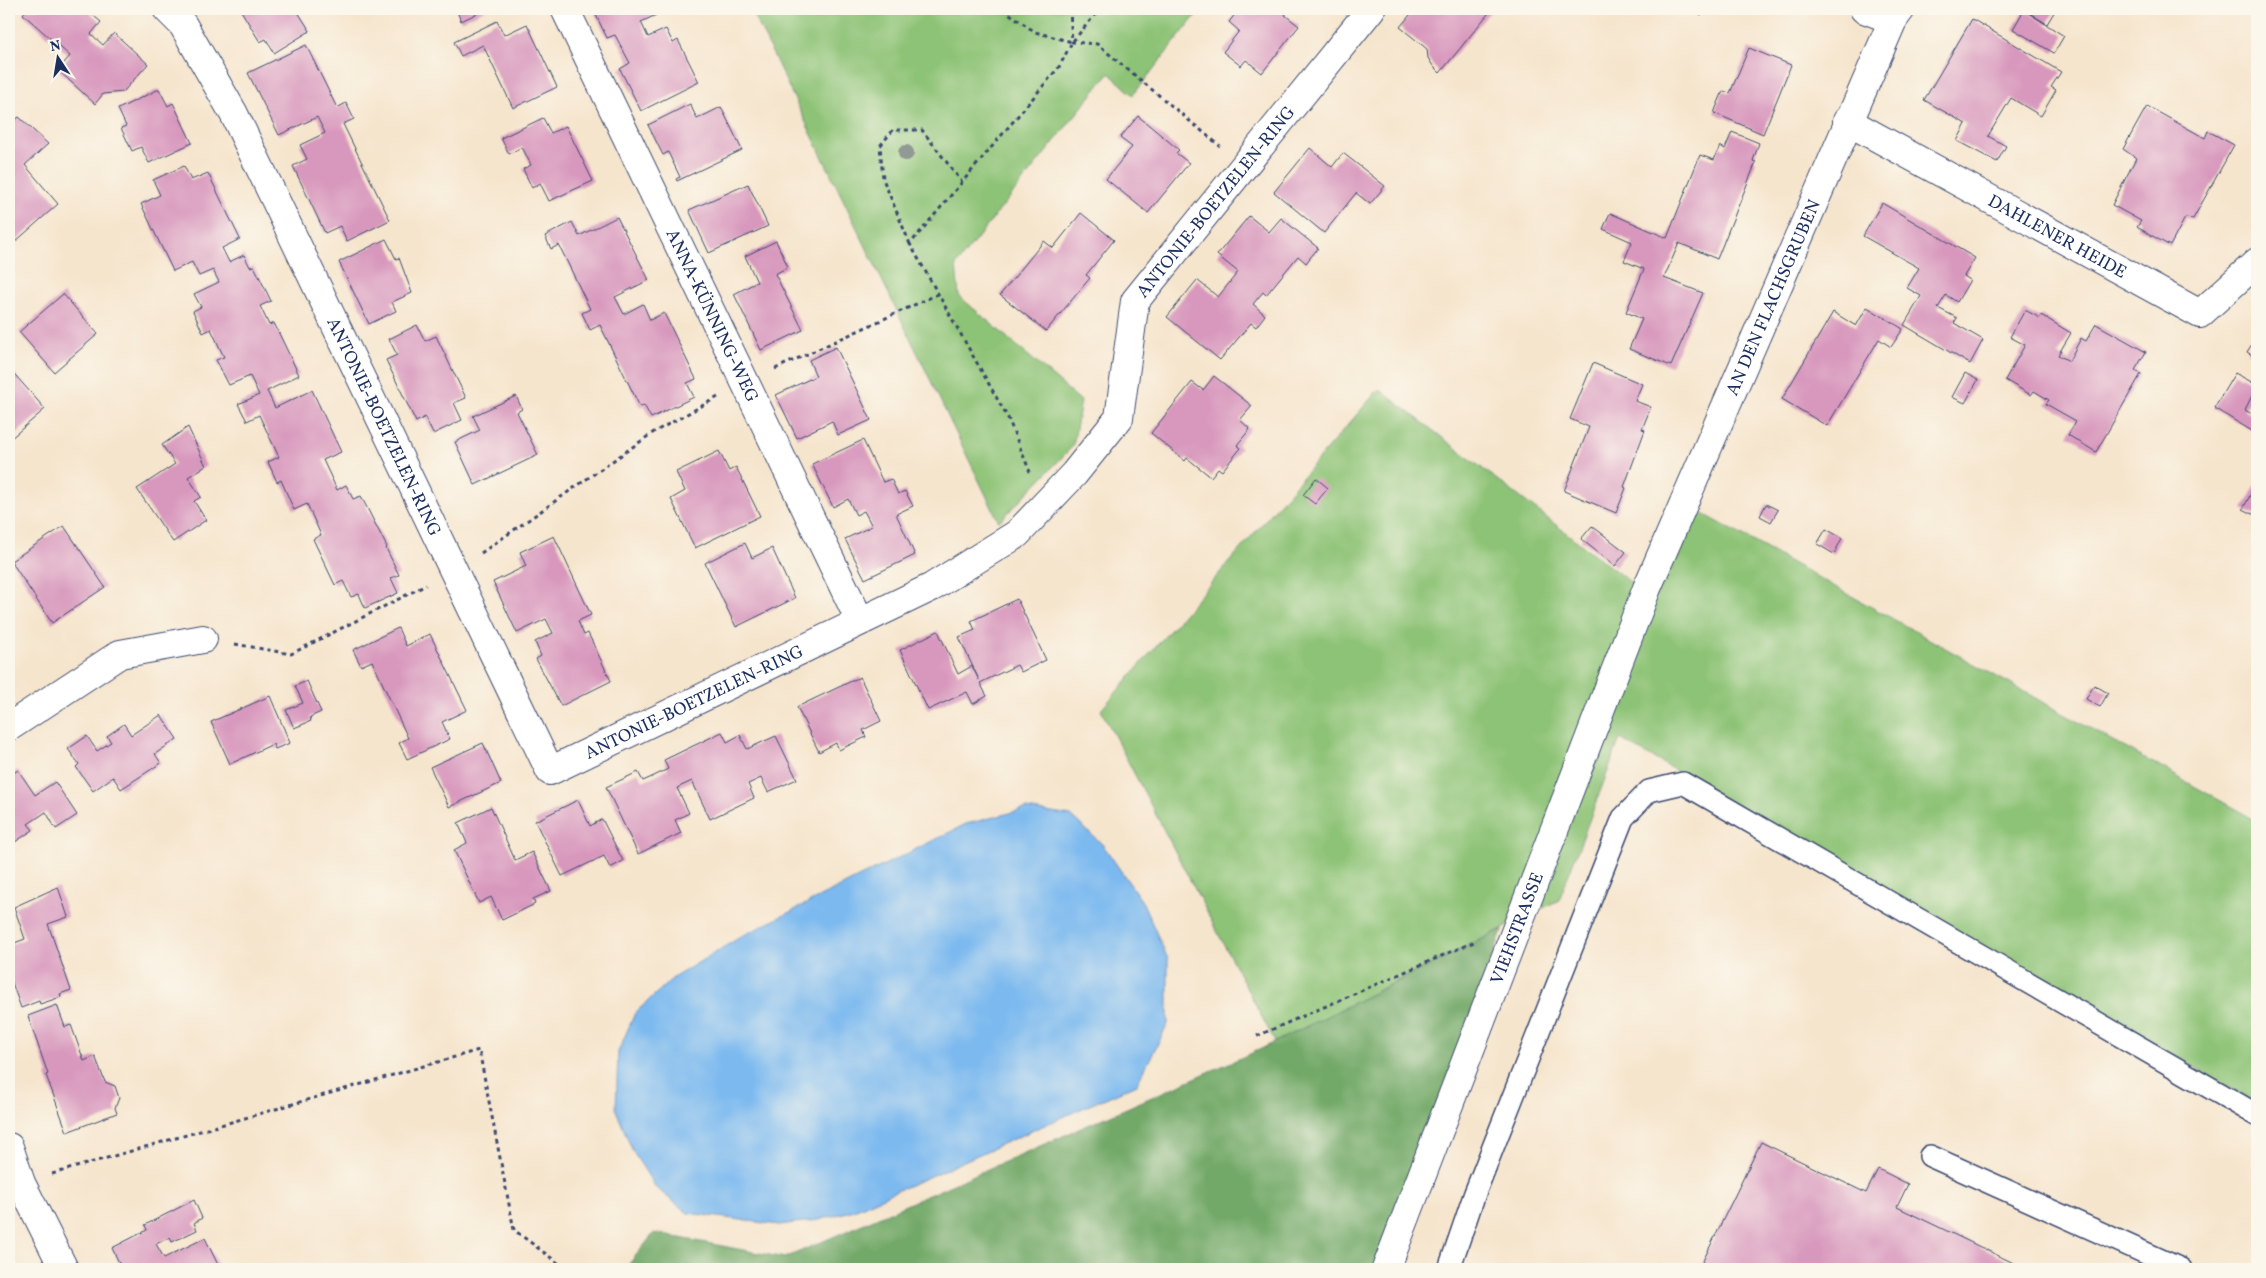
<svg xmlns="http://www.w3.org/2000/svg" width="2266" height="1278" font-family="Vollkorn,serif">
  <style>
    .green { fill: #8dc376; stroke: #54796a }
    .forest { fill: #72a967; stroke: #466c62 }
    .water { fill: #7cb9ef; stroke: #4c74a6 }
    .building { fill: #d898bd }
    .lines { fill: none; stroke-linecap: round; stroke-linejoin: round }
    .lane-casing { stroke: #3c4a6f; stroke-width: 24 }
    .street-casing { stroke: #3c4a6f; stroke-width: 30 }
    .path { stroke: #3c4a6f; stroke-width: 3; stroke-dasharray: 4 4; stroke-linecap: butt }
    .lane { stroke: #fff; stroke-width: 21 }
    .street { stroke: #fff; stroke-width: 28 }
    .tree { fill: #909994 }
    .labels { text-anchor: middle; stroke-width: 4; stroke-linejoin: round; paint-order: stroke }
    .street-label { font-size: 18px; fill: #1b2f5e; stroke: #fbf7ec }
  </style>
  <rect width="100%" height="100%" fill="#fbf7ec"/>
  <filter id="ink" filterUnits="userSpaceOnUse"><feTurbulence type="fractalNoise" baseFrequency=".02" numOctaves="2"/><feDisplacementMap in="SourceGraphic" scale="10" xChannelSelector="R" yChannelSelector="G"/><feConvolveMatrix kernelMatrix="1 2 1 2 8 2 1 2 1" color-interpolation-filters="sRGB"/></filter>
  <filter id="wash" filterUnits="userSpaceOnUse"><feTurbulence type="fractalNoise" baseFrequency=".0096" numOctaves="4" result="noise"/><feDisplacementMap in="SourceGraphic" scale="20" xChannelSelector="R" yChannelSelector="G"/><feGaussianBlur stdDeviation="1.12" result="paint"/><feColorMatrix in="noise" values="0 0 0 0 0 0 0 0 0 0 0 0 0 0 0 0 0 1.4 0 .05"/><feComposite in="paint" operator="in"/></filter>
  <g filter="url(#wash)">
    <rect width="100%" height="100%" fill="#f6e5cd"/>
    <!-- green -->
    <g class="green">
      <path d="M751,9H1201L1133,95L1109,73L956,265L959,296L1081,401L1073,446L999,522Z"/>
      <path d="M1379,389L1651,598L1691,507L2257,821V1103L1620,739L1559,900L1275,1042L1101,710Z"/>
    </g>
    <!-- forest -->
    <path class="forest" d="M1503,929L1376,1269H625L654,1233L785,1258L1261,1049Z"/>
    <!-- water -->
    <path class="water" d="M1026,809L1071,816L1103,845L1143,903L1168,959V1024L1137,1084L854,1210L819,1220L779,1225L688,1213L656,1188L633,1152L616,1110L618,1052L635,1013L673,978L742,936L966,824Z"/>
    <g id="blocks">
      <!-- building -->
      <g class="building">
        <path d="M27,9H92L89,12L101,22L91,34L103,45L114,33L148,64L123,92L103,94L95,104L58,70L70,56L23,14Z"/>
        <path d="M240,9H296L310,31L274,53L266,39L260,42Z"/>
        <path d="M456,9H487L461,21Z"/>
        <path d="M593,9H669L641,22L648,37L666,29L673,43L678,40L699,82L641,111L620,69L630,63L615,35L607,38Z"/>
        <path d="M1239,9H1290L1285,15L1299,26L1262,73L1246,60L1241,66L1223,52L1239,31L1229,22Z"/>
        <path d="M1415,9H1492L1440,73L1433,66L1428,58L1427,49L1400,27Z"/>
        <path d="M1689,9H1704L1701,15Z"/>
        <path d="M2023,9H2056L2047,24Z"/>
        <path d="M2024,10L2064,36L2054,53L2013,29Z"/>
        <path d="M1972,19L2061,72L2051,87L2056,90L2041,116L2011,98L1988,136L2006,146L1997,162L1957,141L1966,124L1924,100Z"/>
        <path d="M497,21L504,35L527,24L557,87L513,108L483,45L461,56L454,42Z"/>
        <path d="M306,45L337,108L346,103L354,119L343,124L390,220L347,241L340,226L325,233L293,166L307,159L300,145L325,133L317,117L279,135L248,73Z"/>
        <path d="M1749,48L1791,65L1763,134L1714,113L1723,91L1730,93Z"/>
        <path d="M159,89L168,106L173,103L192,143L149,163L141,147L132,151L121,128L126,126L118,109Z"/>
        <path d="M690,104L697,119L721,107L742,150L677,181L676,179L680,177L668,152L663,155L648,125Z"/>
        <path d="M2147,106L2205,138L2208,131L2234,145L2193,219L2185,218L2170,246L2137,227L2141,221L2112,205L2136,158L2123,149Z"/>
        <path d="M1138,116L1179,150L1176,153L1189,163L1148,213L1106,179L1132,147L1120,138Z"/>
        <path d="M19,117L48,144L25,165L58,204L15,242L9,235V125Z"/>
        <path d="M543,118L551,133L566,126L593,181L549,201L540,183L532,188L523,169L531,165L522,147L509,154L501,138Z"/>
        <path d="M1732,132L1759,143L1753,161L1756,162L1717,259L1679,243L1664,278L1703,293L1671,366L1629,349L1642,319L1626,312L1644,269L1624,261L1632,242L1603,229L1610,213L1667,238L1700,155L1714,160L1720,146L1725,149Z"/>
        <path d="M1310,148L1332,167L1343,153L1385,186L1370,204L1356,193L1324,233L1274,192Z"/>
        <path d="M184,166L191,180L208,173L240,239L222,248L229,262L244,255L250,267L254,266L271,301L260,306L269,325L274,323L299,375L267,391L275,408L312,390L341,452L323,460L337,490L346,485L353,499L361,496L387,547L386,548L399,575L391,578L398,593L365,608L359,594L351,597L343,581L335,585L313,539L321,535L307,504L294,510L281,480L277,482L268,462L279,457L259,415L247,421L238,404L259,395L250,376L229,385L216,360L224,357L211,329L203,333L193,311L201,307L194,294L219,282L213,270L199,276L192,262L173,271L141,204L160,195L153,180Z"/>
        <path d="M748,184L768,226L709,253L689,210Z"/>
        <path d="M1882,203L1975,258L1964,276L1970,280L1957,302L1946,295L1938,308L1957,318L1954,323L1983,340L1970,364L1904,325L1921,296L1907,288L1919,268L1863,236Z"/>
        <path d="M1081,213L1114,240L1086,275L1090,278L1046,331L1000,295L1044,241L1053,248Z"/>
        <path d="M1249,216L1269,232L1281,218L1318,248L1306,263L1298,256L1266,295L1263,292L1253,304L1265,315L1256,327L1251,323L1220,360L1167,317L1197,280L1218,297L1238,272L1217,255Z"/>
        <path d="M617,217L649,280L615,297L624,314L643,304L650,320L664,313L696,379L687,383L694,397L651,418L644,405L640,407L600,325L590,330L582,313L590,309L559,245L551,249L545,236L572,222L579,236Z"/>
        <path d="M386,239L396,259L399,258L412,293L392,302L396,311L369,324L339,262Z"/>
        <path d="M776,241L788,267L775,274L803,330L761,350L734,294L757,282L745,256Z"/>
        <path d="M63,294L98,334L54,372L19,332Z"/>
        <path d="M1867,307L1903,329L1891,347L1879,339L1827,426L1782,399L1833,312L1856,326Z"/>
        <path d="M2025,310L2040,318L2041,315L2071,333L2058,355L2069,361L2081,338L2086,341L2096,324L2146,352L2135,370L2141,374L2096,452L2068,435L2076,421L2046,404L2049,400L2034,391L2031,395L2005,380L2025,345L2010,337Z"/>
        <path d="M417,325L425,341L436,336L466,398L454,403L462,420L433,434L425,417L416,422L386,360L397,355L389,339Z"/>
        <path d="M2257,336V358L2247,352Z"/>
        <path d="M836,347L871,420L838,435L832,421L797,438L776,395L816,376L809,360Z"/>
        <path d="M1593,363L1642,384L1635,401L1651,407L1642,429L1645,430L1624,487L1626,488L1616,513L1564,491L1589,427L1570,419Z"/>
        <path d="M9,368L45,409L9,440Z"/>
        <path d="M1965,373L1978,380L1965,403L1952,397Z"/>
        <path d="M2235,373L2257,385L2245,410L2257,417V434L2214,408Z"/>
        <path d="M1214,376L1252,406L1240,420L1250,429L1237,445L1241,448L1222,471L1218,468L1211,477L1187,458L1185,461L1151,433L1192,382L1203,390Z"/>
        <path d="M516,396L522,409L517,412L538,455L475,485L455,442L480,430L473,416Z"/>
        <path d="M188,427L206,466L188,477L201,497L194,501L206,520L173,542L137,489L175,464L162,445Z"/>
        <path d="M863,440L883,482L891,479L898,494L905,491L913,506L896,514L915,555L865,579L845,539L872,526L864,511L856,515L848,499L833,507L812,464Z"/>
        <path d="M719,451L729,471L736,467L760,516L695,548L671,499L685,491L676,472Z"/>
        <path d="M1316,478L1328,488L1315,504L1303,495Z"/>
        <path d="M2257,482V516L2243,509Z"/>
        <path d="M1766,504L1778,510L1771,522L1760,516Z"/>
        <path d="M64,526L105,587L52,623L11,561Z"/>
        <path d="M1592,526L1626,552L1615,566L1581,539Z"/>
        <path d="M1826,529L1842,538L1834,554L1817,544Z"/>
        <path d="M554,536L591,615L578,621L584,635L588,633L611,681L561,706L536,659L541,656L535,642L553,633L546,619L517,633L493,582L526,566L520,552Z"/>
        <path d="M745,543L752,558L772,548L795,598L736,627L705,563Z"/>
        <path d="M1017,599L1046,660L1021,672L1017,665L980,683L987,696L973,704L967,692L928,710L900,650L938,631L958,674L972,666L979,680L959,637L975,630L971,621Z"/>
        <path d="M398,628L406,646L430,634L467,710L442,722L450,739L407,759L399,743L408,738L372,661L361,666L353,650Z"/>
        <path d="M860,677L881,721L863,730L866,737L839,750L836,743L819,752L797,707Z"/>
        <path d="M307,681L321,712L310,717L311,721L294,728L286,710L303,703L295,686Z"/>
        <path d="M2094,685L2108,693L2100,707L2086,699Z"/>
        <path d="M270,696L290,743L275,749L273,744L230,764L211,722Z"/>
        <path d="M161,715L177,739L155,754L161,763L121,789L113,777L93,791L76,767L79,764L68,749L87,736L97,751L111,742L107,736L124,724L131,735Z"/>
        <path d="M722,732L727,742L740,735L747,749L776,736L797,779L768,792L761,778L748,784L754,798L710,819L692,781L677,788L689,813L675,820L681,833L638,854L606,787L638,772L643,781L654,776L668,769L664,760Z"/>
        <path d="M483,743L501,783L449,807L430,767Z"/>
        <path d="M18,770L35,795L55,782L77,815L56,829L46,812L28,824L33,830L9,846V776Z"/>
        <path d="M578,800L590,826L602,819L623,861L610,868L604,856L562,876L535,821Z"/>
        <path d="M491,807L515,860L532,852L551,891L533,899L535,904L502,920L491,897L479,903L454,850L467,843L458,823Z"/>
        <path d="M58,887L68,917L48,924L71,990L60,994L61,997L40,1004L39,1001L21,1008L9,974V945L25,939L14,907Z"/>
        <path d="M57,1005L65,1027L71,1025L84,1061L95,1056L105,1082L115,1086L119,1098L115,1108L117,1113L67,1132L46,1075L48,1074L28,1016Z"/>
        <path d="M1761,1142L1866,1193L1878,1169L1908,1184L1897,1207L2026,1269H1699Z"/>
        <path d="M194,1200L202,1218L194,1223L197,1230L172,1242L170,1237L156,1244L164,1258L205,1238L220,1269H122L112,1248L147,1230L145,1225Z"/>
      </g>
    </g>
  </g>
  <g filter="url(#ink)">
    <use href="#blocks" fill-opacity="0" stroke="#3c4a6f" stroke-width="1"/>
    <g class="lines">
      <defs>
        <g id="lane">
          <path d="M1930,1156L2181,1269"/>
          <path d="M1449,1269L1475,1193L1623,818L1649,791L1683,783L2257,1115"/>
        </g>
        <g id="street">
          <path id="s1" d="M167,9L183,25L234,114L550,771L932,587L1017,534L1074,474L1119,418L1135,301L1371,9"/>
          <path id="s2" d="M565,9L860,621"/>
          <path d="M1864,9L1893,20"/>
          <path id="s3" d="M1847,121L2200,314L2257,262"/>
          <path d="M9,727L120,654L203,639"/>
          <path d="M9,1147L21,1183L64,1269"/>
          <path id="s4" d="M1386,1269L1647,588L1893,20L1901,9"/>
        </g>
      </defs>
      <!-- lane casing -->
      <use href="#lane" class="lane-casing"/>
      <!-- street casing -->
      <use href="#street" class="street-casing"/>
      <!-- path -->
      <g class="path">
        <path d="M1003,9L1035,32L1072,42L1059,67L910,244L1008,418L1030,472"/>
        <path d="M1070,9L1072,42L1097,44L1220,146"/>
        <path d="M1073,41L1100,9"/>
        <path d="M910,244L883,179L880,146L893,130H922L962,182"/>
        <path d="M775,369L938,294"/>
        <path d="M481,553L654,432L718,397"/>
        <path d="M235,644L291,654L426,585"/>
        <path d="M1257,1036L1476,941"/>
        <path d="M52,1174L479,1050L514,1230L566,1269"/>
      </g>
      <!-- lane -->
      <use href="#lane" class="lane"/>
      <!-- street -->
      <use href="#street" class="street"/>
    </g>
    <!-- trees -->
    <circle class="tree" cx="906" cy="153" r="8"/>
  </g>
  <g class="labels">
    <!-- street labels -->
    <g class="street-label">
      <text dy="6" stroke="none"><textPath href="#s1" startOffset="1779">ANTONIE-BOETZELEN-RING</textPath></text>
      <text dy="6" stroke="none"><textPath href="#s3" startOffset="240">DAHLENER HEIDE</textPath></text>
      <text dy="6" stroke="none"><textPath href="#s4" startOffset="1046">AN DEN FLACHSGRUBEN</textPath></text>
      <text dy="6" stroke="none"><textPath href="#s2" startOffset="340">ANNA-KÜNNING-WEG</textPath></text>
      <text dy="6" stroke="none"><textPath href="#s1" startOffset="472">ANTONIE-BOETZELEN-RING</textPath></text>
      <text dy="6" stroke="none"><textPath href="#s1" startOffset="1014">ANTONIE-BOETZELEN-RING</textPath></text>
      <text dy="6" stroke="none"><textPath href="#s4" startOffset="365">VIEHSTRASSE</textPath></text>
    </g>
  </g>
  <!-- margin -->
  <rect width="2266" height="1278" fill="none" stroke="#fbf7ec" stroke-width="30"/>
  <!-- north arrow -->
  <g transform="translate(58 58) rotate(348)" stroke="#fbf7ec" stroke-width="4" paint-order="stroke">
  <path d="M0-4L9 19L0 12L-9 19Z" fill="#1b2f5e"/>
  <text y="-8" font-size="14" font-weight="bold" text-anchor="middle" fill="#1b2f5e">N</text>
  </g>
</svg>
